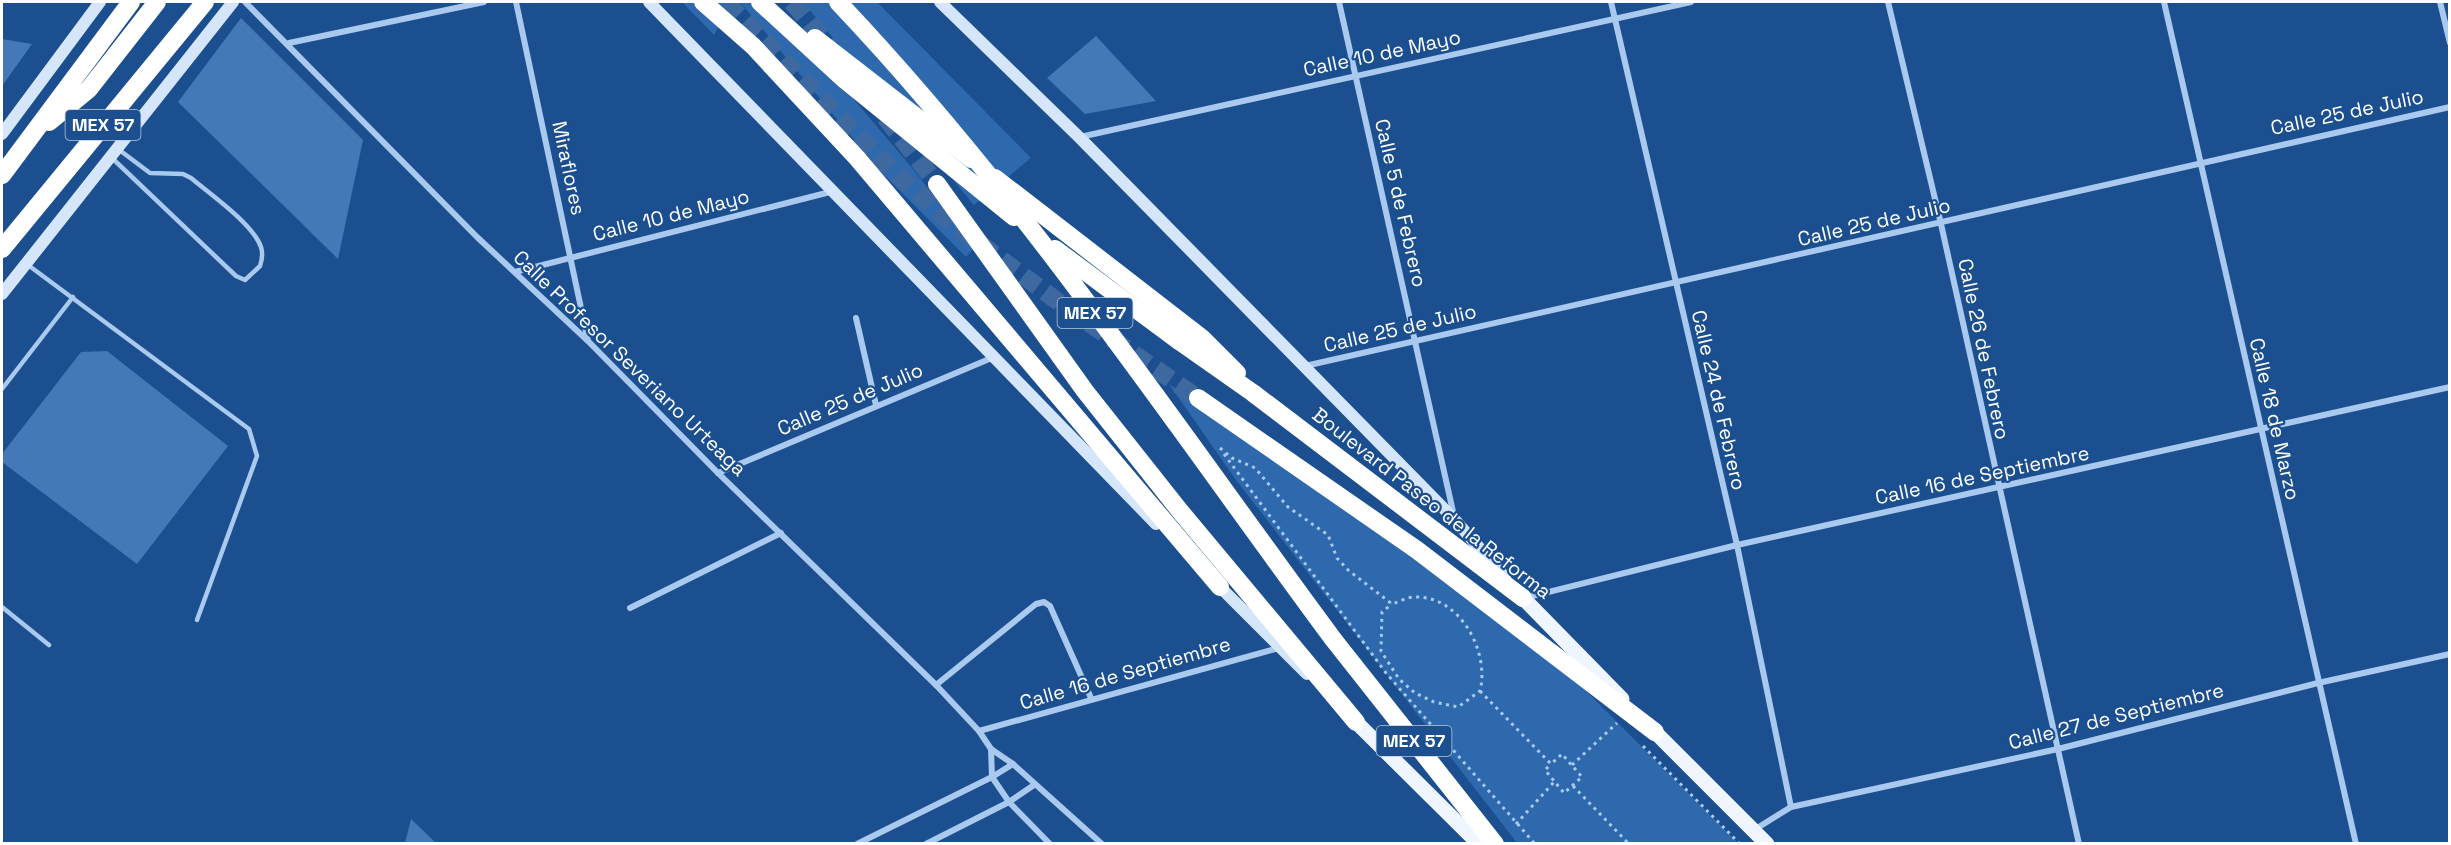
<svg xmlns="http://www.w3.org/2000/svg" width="2451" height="845" font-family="'Space Grotesk',sans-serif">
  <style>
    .green { fill: #2e69ad }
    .building { fill: #4478b7 }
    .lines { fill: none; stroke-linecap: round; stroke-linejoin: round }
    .highway-tunnel { stroke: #3d69a0; stroke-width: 18; stroke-dasharray: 18 9; stroke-linecap: butt }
    .path { stroke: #a9c9ee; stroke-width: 3; stroke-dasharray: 3 4.5; stroke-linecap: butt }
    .lane { stroke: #a9c9ee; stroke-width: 4.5 }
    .street { stroke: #a9c9ee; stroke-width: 6 }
    .secondary { stroke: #d6e6fa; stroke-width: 12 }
    .primary { stroke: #f0f6ff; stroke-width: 15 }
    .highway { stroke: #fff; stroke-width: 18 }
    .highway-bridge { stroke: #fff; stroke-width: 18 }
    .labels { text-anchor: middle; stroke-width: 4.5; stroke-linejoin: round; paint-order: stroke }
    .shield { fill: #1b4f8f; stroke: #bbcadd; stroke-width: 1.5 }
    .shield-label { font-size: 18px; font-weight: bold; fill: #fff }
    .street-label { font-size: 20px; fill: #fff; stroke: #1b4f8f }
  </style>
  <rect width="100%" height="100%" fill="#1b4f8f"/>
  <!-- green -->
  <g class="green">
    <path d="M682,2H734L714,35Z"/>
    <path d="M740,2H771L913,169L974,248L966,257L879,170Z"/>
    <path d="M803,2H877L1031,158L974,205Z"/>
    <path d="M1169,384L1412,551L1582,687L1738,843H1517L1236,480Z"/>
  </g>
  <!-- building -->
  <g class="building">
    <path d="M241,18L363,140L338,259L178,102Z"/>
    <path d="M1096,36L1156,101L1085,114L1047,78Z"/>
    <path d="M2,39L32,44L2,86Z"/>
    <path d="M107,351L228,446L137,564L2,462V454L81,352Z"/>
    <path d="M411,819L436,843H405Z"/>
  </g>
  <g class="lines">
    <!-- highway-tunnel -->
    <g class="highway-tunnel">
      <path d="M726,2L892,170L949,221L1064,306L1198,398"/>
      <path d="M792,2L831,48"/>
      <path d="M885,117L937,184"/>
    </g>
    <!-- path -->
    <g class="path">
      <path d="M1220,448L1232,458L1255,468L1288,507L1328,535L1337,558L1348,570L1392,604C1399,602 1407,597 1414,597C1460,595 1490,652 1480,691L1458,707L1434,702L1415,693L1399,679L1381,651L1382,612L1392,604"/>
      <path d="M1224,454L1386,673L1535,844"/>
      <path d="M1480,691L1551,764L1562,754L1582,777L1564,793L1545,770L1551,764"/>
      <path d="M1643,746L1740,844"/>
      <path d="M1572,765L1617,723"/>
      <path d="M1573,786L1629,844"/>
      <path d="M1516,824L1554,782"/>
    </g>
    <!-- lane -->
    <g class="lane">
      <path d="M112,158L236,276L245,280L260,266C262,260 263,253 261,247C253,224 210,194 191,178L183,174L150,173L118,149"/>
      <path d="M28,265L249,429L257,456L197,620"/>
      <path d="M2,389L73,297"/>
      <path d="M2,607L49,645"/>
    </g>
    <!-- street -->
    <g class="street">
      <path d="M245,2L477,237L588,341L718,473L936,685L979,731L991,749L1013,764L1102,844"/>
      <path d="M516,2L588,341"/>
      <path d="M1339,2L1454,516"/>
      <path d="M1611,2L1737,545L1791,807"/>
      <path d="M1888,2L1941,224L2079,844"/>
      <path d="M2164,2L2356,844"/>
      <path d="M2440,2L2450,43"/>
      <path d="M289,43L484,2"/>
      <path d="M1080,137L1691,2"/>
      <path d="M515,272L834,191"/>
      <path d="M856,318L876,405"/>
      <path d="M1305,366L2450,107"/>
      <path d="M718,473L994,357"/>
      <path d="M1524,598L1737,545L2450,387"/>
      <path d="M630,608L781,533"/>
      <path d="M936,685L1036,604L1044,602L1050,606L1091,698"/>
      <path d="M979,731L1279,648"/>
      <path d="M991,749L992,777L1009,802L1050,844"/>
      <path d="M1754,830L1791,807L2058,749L2318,683L2450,654"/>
      <path d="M857,844L992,777L1013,764"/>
      <path d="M926,844L1009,802L1034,785"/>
    </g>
    <!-- secondary -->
    <g class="secondary">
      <path d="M649,2L1156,524"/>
      <path d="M940,2L1080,138L1454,519L1505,577"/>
      <path d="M2,134L100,2"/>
      <path d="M2,294L233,2"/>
      <path d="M1215,582L1307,674"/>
    </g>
    <!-- primary -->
    <g class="primary">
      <path d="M1523,598L1622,699"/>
      <path d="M1356,722L1479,844"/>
      <path d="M1647,724L1767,844"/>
    </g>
    <!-- highway -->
    <g class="highway">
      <path d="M703,2L753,46L857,158L1220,587"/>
      <path d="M49,122L89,89L157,2"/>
      <path d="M927,125L971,159"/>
      <path d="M2,175L131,2"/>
      <path d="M995,178L1202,338L1237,373"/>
      <path d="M937,184L1085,391L1180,511L1356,722"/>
      <path d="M2,249L205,2"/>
      <path d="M1179,341L1253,393L1523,598"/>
      <path d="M1198,398L1417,550L1655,732"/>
      <path d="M1333,639L1495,844"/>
    </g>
    <!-- highway-bridge -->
    <g class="highway-bridge">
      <path d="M760,2L845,80L1014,217"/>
      <path d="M838,2C1024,198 1173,423 1333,639"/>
      <path d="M815,38L927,125"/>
      <path d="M1055,249L1179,341"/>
    </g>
  </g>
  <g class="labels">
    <!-- shield labels -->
    <g class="shield">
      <rect x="65.5" y="110" width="75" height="30" rx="4.5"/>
      <rect x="1057.5" y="298" width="75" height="30" rx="4.5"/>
      <rect x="1376.5" y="726" width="75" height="30" rx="4.5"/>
    </g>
    <g class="shield-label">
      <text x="103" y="131">MEX 57</text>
      <text x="1095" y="319">MEX 57</text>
      <text x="1414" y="747">MEX 57</text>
    </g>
    <!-- street labels -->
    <g class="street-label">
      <text transform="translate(1382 53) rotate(-12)" y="7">Calle 10 de Mayo</text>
      <text transform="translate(2347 112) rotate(-12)" y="7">Calle 25 de Julio</text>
      <text transform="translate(569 168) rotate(78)" y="7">Miraflores</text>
      <text transform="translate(1401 203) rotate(77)" y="7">Calle 5 de Febrero</text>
      <text transform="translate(671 215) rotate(-14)" y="7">Calle 10 de Mayo</text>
      <text transform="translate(1874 222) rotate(-13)" y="7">Calle 25 de Julio</text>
      <text transform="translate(1400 328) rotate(-13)" y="7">Calle 25 de Julio</text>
      <text transform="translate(1984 349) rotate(78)" y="7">Calle 26 de Febrero</text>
      <text transform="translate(630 363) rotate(44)" y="7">Calle Profesor Severiano Urteaga</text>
      <text transform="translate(850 399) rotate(-23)" y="7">Calle 25 de Julio</text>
      <text transform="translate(1719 400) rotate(77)" y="7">Calle 24 de Febrero</text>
      <text transform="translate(2275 419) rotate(77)" y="7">Calle 18 de Marzo</text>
      <text transform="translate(1982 475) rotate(-12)" y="7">Calle 16 de Septiembre</text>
      <text transform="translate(1432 503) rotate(38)" y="7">Boulevard Paseo de la Reforma</text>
      <text transform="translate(1125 673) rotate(-16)" y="7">Calle 16 de Septiembre</text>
      <text transform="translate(2116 716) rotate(-14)" y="7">Calle 27 de Septiembre</text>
    </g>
  </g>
  <!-- border -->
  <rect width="2451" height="845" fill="none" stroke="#ffffff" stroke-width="6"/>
</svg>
